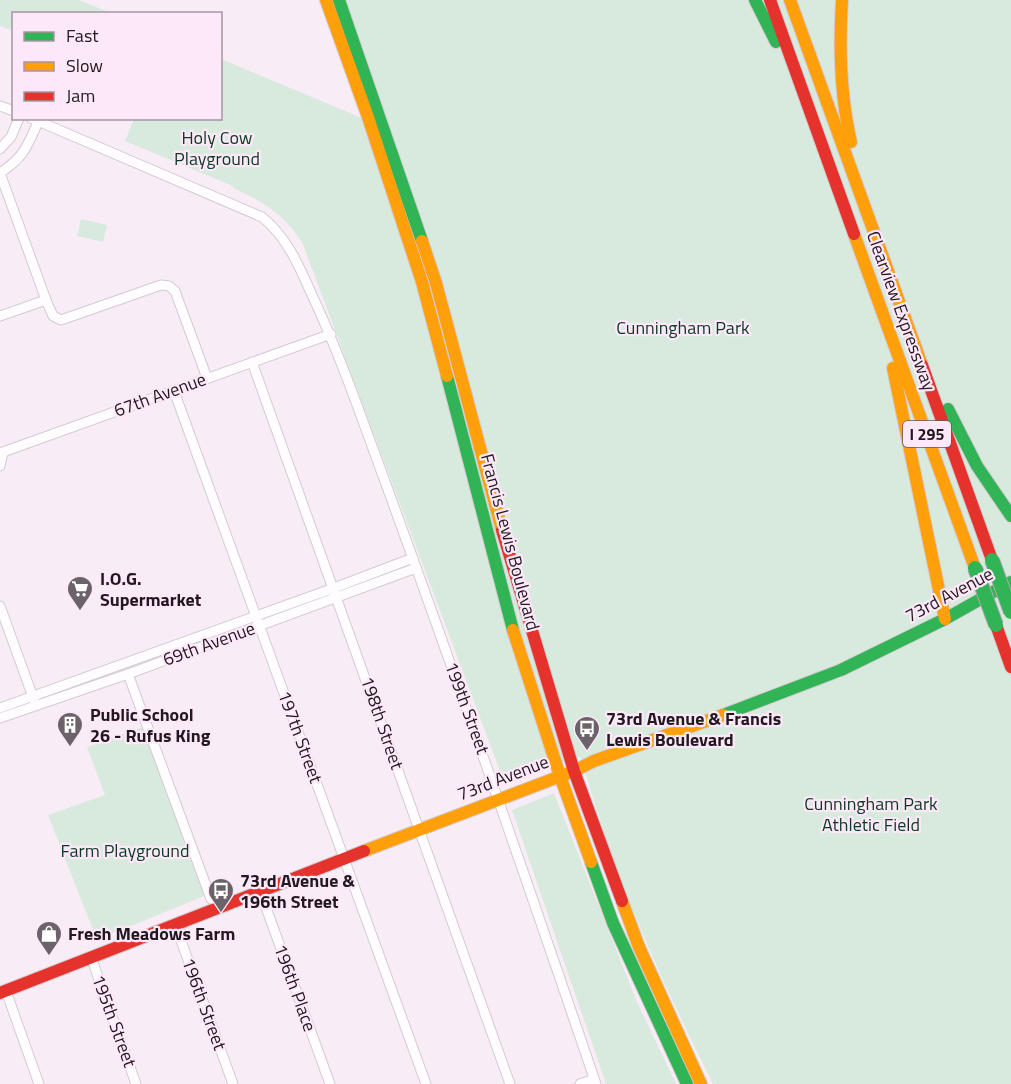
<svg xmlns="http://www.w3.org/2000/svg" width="1011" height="1084" font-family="'Titillium Web',sans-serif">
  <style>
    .green { fill: #d8eadd }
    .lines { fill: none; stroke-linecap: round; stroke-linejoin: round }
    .street-casing { stroke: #d3cbd1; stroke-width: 11 }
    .fast-casing { stroke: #d3cbd1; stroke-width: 14 }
    .slow-casing { stroke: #d3cbd1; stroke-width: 14 }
    .jam-casing { stroke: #d3cbd1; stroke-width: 14 }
    .street { stroke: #fefcfe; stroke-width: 9 }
    .fast { stroke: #30b455; stroke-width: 12 }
    .slow { stroke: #ff9f0a; stroke-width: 12 }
    .jam { stroke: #e5322d; stroke-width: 12 }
    .fast-bridge-casing { stroke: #b7a6b4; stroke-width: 16; stroke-linecap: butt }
    .fast-bridge { stroke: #30b455; stroke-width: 14 }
    .labels { text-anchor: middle; stroke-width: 4.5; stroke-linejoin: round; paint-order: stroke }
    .shield { fill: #fde8f9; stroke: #635760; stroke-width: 1.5 }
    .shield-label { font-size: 16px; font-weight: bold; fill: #21191f }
    .park-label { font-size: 18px; fill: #0c3a20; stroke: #fde8f9 }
    .street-label { font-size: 18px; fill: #21191f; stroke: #fde8f9 }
    .poi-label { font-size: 18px; font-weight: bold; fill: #21191f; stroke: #fde8f9; text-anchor: start }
  </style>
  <rect width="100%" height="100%" fill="#f8edf6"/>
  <!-- green -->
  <g class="green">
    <path d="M0,0H79L111,13L14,14L13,31L0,26Z"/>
    <path d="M345,0H1011V1084H713C675,1008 638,930 610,849C599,819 590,788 581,757L503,779L302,242C282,213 264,202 233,188V186L125,141L134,119L220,118L221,59L388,129Z"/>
    <path d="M81,219L107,225L103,242L77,236Z"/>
    <path d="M143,727L204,896L97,940L48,815L105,795L87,747Z"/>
    <path d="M554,793L637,1002L676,1084H606L512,810Z"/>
  </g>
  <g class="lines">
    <defs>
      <g id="street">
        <path d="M0,106L14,111"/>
        <path d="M31,118L262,217C287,237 299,266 312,295C341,357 363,422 387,487C459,685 528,884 596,1084"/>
        <path d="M38,122C27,147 24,157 0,173L46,300L53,316L61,320L161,285L169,286L175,291L207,378"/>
        <path d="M0,149L11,137L19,118"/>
        <path d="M0,316L46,300"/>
        <path d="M252,362L510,1084"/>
        <path d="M174,391L426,1084"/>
        <path d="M3,452L331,334"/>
        <path d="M0,466L3,452"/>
        <path d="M0,606L34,700"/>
        <path d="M128,674L211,899"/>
        <path d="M0,708L334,588L413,558"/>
        <path d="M0,718L128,674L416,568"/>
        <path d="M260,891L330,1084"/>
        <path d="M175,924L233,1084"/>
        <path d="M91,957L136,1084"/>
        <path d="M6,991L39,1084"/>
        <path d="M580,1084L594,1079"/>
      </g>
      <g id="fast">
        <path d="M339,0L422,241"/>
        <path d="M755,0L776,42"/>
        <path d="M447,376L513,630"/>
        <path d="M948,409L977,466L1011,516"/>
        <path d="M723,715L841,670L945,619L1011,582"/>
        <path d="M591,862L613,923L687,1084"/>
      </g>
      <g id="slow">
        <path d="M326,0L368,117L422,282L447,376"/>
        <path d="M790,0L922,365"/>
        <path d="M842,0C839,48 840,95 851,142"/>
        <path d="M854,234L975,568"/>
        <path d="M422,241L436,283L502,530"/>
        <path d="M893,368L945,619"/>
        <path d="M513,630L560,776L591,862"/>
        <path d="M364,851L574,771L594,761L723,715"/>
        <path d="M622,901L639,947L701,1084"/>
      </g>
      <g id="jam">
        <path d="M770,0L854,234"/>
        <path d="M922,365L992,560"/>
        <path d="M502,530L574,771L622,901"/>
        <path d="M996,625L1011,667"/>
        <path d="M0,993L364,851"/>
      </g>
    </defs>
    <!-- street casing -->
    <use href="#street" class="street-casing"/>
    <!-- fast casing -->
    <use href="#fast" class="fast-casing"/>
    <!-- slow casing -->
    <use href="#slow" class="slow-casing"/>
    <!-- jam casing -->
    <use href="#jam" class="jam-casing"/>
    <!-- street -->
    <use href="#street" class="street"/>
    <!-- fast -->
    <use href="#fast" class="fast"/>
    <!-- slow -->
    <use href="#slow" class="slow"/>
    <!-- jam -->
    <use href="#jam" class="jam"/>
    <defs>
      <g id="fast-bridge">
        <path d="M992,560L1011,612"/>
        <path d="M975,568L996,625"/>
      </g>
    </defs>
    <!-- fast-bridge casing -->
    <use href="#fast-bridge" class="fast-bridge-casing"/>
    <!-- fast-bridge -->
    <use href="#fast-bridge" class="fast-bridge"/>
  </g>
  <!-- icons -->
  <defs>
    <symbol id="supermarket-pin" viewBox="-11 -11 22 30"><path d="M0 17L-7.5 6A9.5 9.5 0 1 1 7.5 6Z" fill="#6c636a" stroke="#fde8f9"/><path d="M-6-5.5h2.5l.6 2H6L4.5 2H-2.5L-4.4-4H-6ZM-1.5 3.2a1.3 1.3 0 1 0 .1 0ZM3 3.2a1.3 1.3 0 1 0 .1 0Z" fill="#fff"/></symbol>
    <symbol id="building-pin" viewBox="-11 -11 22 30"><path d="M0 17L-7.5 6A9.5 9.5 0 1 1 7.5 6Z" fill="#6c636a" stroke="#fde8f9"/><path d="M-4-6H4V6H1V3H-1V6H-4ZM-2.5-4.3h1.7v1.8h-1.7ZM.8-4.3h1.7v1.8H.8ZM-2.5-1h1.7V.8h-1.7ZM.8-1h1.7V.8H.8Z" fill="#fff"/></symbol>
    <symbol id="bus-pin" viewBox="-11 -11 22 30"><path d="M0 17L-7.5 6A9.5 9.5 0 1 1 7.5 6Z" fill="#6c636a" stroke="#fde8f9"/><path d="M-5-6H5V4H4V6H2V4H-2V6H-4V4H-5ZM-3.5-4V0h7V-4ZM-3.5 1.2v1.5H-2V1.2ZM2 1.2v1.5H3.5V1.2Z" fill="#fff"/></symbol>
    <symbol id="shop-pin" viewBox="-11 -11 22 30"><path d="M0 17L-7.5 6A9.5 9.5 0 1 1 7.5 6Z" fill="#6c636a" stroke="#fde8f9"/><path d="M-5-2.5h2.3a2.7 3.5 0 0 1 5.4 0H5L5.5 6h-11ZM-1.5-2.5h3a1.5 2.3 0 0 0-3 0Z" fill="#fff"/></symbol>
  </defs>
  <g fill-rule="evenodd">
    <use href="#supermarket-pin" x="65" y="574" width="30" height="40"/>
    <use href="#building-pin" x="55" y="710" width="30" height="40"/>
    <use href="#bus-pin" x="572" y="714" width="30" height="40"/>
    <use href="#bus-pin" x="206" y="876" width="30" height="40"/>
    <use href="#shop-pin" x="34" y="919" width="30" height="40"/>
  </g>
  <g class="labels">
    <!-- shield labels -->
    <rect class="shield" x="903" y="421" width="48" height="26" rx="4.5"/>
    <g class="shield-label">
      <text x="927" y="440">I 295</text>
    </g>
    <!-- park labels -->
    <g class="park-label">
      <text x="217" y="144">Holy Cow<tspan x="217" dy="21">Playground</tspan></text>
      <text x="683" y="334">Cunningham Park</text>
      <text x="871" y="810">Cunningham Park<tspan x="871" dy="21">Athletic Field</tspan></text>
      <text x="125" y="857">Farm Playground</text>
    </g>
    <!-- street labels -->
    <g class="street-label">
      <text transform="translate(901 311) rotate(70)" y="6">Clearview Expressway</text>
      <text transform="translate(160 395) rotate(-20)" y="6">67th Avenue</text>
      <text transform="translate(510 542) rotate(75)" y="6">Francis Lewis Boulevard</text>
      <text transform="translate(949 595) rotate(-28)" y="6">73rd Avenue</text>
      <text transform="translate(209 644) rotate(-20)" y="6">69th Avenue</text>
      <text transform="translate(467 708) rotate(70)" y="6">199th Street</text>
      <text transform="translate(382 723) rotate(71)" y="6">198th Street</text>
      <text transform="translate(300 737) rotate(70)" y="6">197th Street</text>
      <text transform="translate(503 778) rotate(-21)" y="6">73rd Avenue</text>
      <text transform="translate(295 988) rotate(70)" y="6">196th Place</text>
      <text transform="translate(204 1004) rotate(70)" y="6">196th Street</text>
      <text transform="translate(114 1021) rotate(70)" y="6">195th Street</text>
    </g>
    <!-- poi labels -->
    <g class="poi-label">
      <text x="100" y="585">I.O.G.<tspan x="100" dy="21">Supermarket</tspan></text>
      <text x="90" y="721">Public School<tspan x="90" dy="21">26 - Rufus King</tspan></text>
      <text x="606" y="725">73rd Avenue &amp; Francis<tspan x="606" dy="21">Lewis Boulevard</tspan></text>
      <text x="240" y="887">73rd Avenue &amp;<tspan x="240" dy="21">196th Street</tspan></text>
      <text x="68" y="940">Fresh Meadows Farm</text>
    </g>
  </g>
  <!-- legend -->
  <rect x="12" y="12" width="210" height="108" fill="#fde8f9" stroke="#a595a2" stroke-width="1.5"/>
  <rect x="24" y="32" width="30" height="9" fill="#30b455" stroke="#a595a2" stroke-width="1.5"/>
  <text x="66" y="42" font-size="18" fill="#21191f">Fast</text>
  <rect x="24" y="62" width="30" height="9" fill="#ff9f0a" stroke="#a595a2" stroke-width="1.5"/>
  <text x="66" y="72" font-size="18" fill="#21191f">Slow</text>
  <rect x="24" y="92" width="30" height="9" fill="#e5322d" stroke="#a595a2" stroke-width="1.5"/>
  <text x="66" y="102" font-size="18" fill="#21191f">Jam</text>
</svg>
